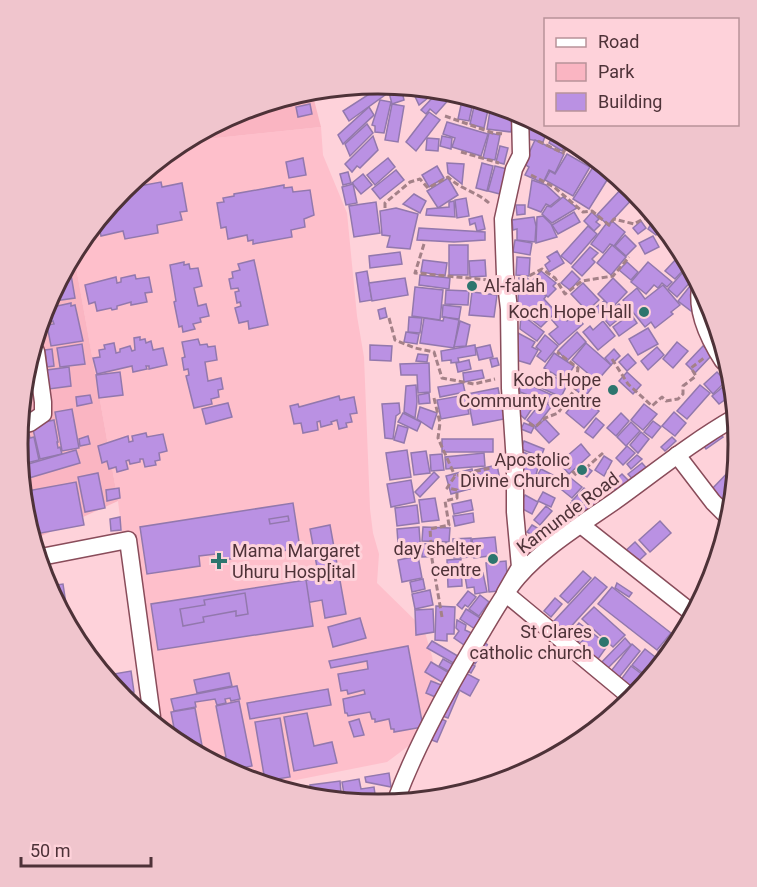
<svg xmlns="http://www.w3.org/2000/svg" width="757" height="887" font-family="Roboto,sans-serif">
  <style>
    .built { fill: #febfcb }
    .green { fill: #fab5c2 }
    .building { fill: #ba91e3; stroke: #9278ad; stroke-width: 1.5 }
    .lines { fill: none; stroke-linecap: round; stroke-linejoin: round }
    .minor-casing { stroke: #894c5a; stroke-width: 19 }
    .path { stroke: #a48188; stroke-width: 3; stroke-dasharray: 6 3; stroke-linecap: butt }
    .minor { stroke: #fff; stroke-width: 16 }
    .poi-dot { fill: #2d756e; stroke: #fed2da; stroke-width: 2 }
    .labels { text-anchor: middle; stroke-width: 6; stroke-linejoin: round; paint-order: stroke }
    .poi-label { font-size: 18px; fill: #4e3238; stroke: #fed2da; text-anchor: end }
    .street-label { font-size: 18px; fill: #4e3238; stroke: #fed2da }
    .rim { fill: none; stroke: #4e3238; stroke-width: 3 }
  </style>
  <rect width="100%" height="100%" fill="#fed2da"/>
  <!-- built -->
  <path class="built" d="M321,127L323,155L347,213L357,316L364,357L370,509L373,533L379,554L377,583L424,629L432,656L437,685L434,727L387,762L276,784L240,776L144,712L118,501L75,261L124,188L197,140Z"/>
  <!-- green -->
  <g class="green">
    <path d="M313,96L321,127L197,140L233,115L264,110L278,103Z"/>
    <path d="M75,261L118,501L37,538L18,443L46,305Z"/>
  </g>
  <!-- building -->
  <g class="building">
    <path d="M387,85L401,87L404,100L392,104Z"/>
    <path d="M380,87L385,95L349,121L343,111Z"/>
    <path d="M412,90L433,94L419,105Z"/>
    <path d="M436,94L451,97L436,114L430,109L426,114L421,110Z"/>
    <path d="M320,95V97L290,106L288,101Z"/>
    <path d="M380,100L391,102L384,133L375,132V126L372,125Z"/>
    <path d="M462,100L473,102L469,121L458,119Z"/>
    <path d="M475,102L489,105L484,128L470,124Z"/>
    <path d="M310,104L312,114L298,117L296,107Z"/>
    <path d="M392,104L404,106L398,142L385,140Z"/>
    <path d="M491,105L514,110L511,132L487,129Z"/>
    <path d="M369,107L374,115L343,144L338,135Z"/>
    <path d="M429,112L440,120L416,151L406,142Z"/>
    <path d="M532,121L547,131L543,142L527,139Z"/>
    <path d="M447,122L488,134L481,156L452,147L455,138L443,134Z"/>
    <path d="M367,124L373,133L350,156L345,144Z"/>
    <path d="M489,133L500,135L495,160L483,158Z"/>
    <path d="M553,135L566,144L562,151L549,143Z"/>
    <path d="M373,136L378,150L360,168L357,166L352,172L345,164Z"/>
    <path d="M442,136L452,138L451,149L440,146Z"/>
    <path d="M427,138L439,139L438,151L426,150Z"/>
    <path d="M535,140L564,154L555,173L549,170L543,183L525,175L529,167L524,164Z"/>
    <path d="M500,146L508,148L504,164L496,162Z"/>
    <path d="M571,147L583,155L580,159L569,151Z"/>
    <path d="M567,154L590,167L573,196L545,180L550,171L555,174Z"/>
    <path d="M303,158L306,175L289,178L286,162Z"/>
    <path d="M388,158L395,167L375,185L367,175Z"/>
    <path d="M447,163L464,164L462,184L448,173Z"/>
    <path d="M482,163L493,166L487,191L476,188Z"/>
    <path d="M437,166L444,178L429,187L422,175Z"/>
    <path d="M495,166L507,169L500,194L488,191Z"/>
    <path d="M593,167L609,177L589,209L573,199Z"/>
    <path d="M603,168L628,185L626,188Z"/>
    <path d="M396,170L404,180L380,199L372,189Z"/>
    <path d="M348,172L351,183L343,185L340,174Z"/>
    <path d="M363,174L372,185L361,194L352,183Z"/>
    <path d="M448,178L458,195L438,208L427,191Z"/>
    <path d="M532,180L546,185L560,198L550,206L546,204L541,212L528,207Z"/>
    <path d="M161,182L162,187L182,183L187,211L180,212L182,220L157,225L158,233L125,239L123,231L101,236L99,226L123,189Z"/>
    <path d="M353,184L357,203L346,205L342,187Z"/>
    <path d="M284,185V188L292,187L293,192L310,190L314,215L304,219L305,227L291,230L292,237L253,244V240L248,241L247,235L228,239L226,227L221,228L217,203L224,202L223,198L234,196V194Z"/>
    <path d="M623,187L625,190L628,188L636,195L608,225L597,215Z"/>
    <path d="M414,194L426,201L420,213L403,204Z"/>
    <path d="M563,197L577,208L552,223L542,214L547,206L551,207Z"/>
    <path d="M466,198L469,216L457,218L455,200Z"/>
    <path d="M454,201L455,217L426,215L427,209L449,207V202Z"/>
    <path d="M376,202L380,233L354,237L349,206Z"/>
    <path d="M516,205H525V214L517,215Z"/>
    <path d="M396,208L418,214L410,249L387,247L390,236L382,235L380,211Z"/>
    <path d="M574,212L580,222L558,234L552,225Z"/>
    <path d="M592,212L599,219L596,222L600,225L594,231L584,221Z"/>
    <path d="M482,216L485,229L477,231L475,223L470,225L469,219Z"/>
    <path d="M543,216L551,224L557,237L536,243L537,217Z"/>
    <path d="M534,217L536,226L535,242L517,240V229L513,230L512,220Z"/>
    <path d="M654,219L661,229L656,235L648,229Z"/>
    <path d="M612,221L625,232L614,246L610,244L603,253L591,244L606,224L609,226Z"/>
    <path d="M641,221L646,228L638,234L633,228Z"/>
    <path d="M588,226L597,234L571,264L561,256Z"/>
    <path d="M419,228L485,232V240L454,242L417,240Z"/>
    <path d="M625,235L636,246L626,256L615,246Z"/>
    <path d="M653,236L659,247L645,254L639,243Z"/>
    <path d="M515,240L532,243L530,255L513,252Z"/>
    <rect x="449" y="245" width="19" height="30"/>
    <path d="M612,245L626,257L611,275L597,263Z"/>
    <path d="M590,247L598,253L592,259L595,262L582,276L572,267Z"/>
    <path d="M557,251L564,263L549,272L545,265L550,261L547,257Z"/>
    <path d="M400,252L402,264L370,268L369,256Z"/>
    <path d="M517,257L530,258L529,276L516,275Z"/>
    <path d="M677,258L686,267L675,279L665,271Z"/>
    <path d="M254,260L268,325L249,329L248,321L239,323L235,308L241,306L240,302L237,303L235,292L239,291L238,288L231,289L229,279L233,278L232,272L240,270L238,264Z"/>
    <path d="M423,260L447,263L445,276L421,272Z"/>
    <path d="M485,260L486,276L470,277L469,261Z"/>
    <path d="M184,262V265L189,264L190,269L198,268L202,286L194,288L198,306L206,304L209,316L200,318L201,322L193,324L195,329L183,332L182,326L179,327L174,302L176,301L170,265Z"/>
    <path d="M627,262L638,272L631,280L619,270Z"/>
    <path d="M648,262L672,282L667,287L662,283L658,288L654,285L646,294L631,282Z"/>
    <path d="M70,269L75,298L47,302Z"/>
    <path d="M367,271L372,300L360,302L356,273Z"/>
    <path d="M541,271L556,283L553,286L556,289L548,297L531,282Z"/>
    <path d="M572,271L580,279L570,290L561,283Z"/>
    <path d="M684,271L693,279L677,297L668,289Z"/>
    <path d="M135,275L136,279L149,277L152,292L145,293L147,302L131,305V302L117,306V309L112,310L111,308L97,311L95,302L89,304L85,285L116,277L117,283L121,282V278Z"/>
    <path d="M420,275L450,278L449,289L419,285Z"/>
    <path d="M405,278L408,295L372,301L369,283Z"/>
    <path d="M519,278H527L546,296L544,299L556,312L541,327L523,313L513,312L514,301L518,302Z"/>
    <path d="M613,278L627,292L612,308L598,294Z"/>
    <path d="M583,283L599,300L587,311L571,294Z"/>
    <path d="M663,285L680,305L671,312L673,314L655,328L651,322L645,327L623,300L637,288L645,299Z"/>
    <path d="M690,286L707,300L695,314L678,301Z"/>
    <path d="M415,287L443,290L440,320L412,316Z"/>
    <path d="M446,290L469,291L468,305L445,304Z"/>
    <path d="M472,292L497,295L494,317L469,315Z"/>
    <path d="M604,301L611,310L619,304L626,313L610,326L595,308Z"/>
    <path d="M71,303V306L75,305L83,341L51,346L47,325L54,324L53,321L51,322L48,308Z"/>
    <path d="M443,305L461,307L459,319L442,317Z"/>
    <path d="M385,308L387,317L380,319L378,310Z"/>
    <path d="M559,313L567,321L574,314L583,324L559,345L549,334L558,327L552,320Z"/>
    <path d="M521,314L544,332L537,341L520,329Z"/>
    <path d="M631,314L637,323L619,336L613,327Z"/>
    <path d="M409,317L422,318L420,333L408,332Z"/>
    <path d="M444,317L459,320L454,348L420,343L424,318L443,321Z"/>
    <path d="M460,321L470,325L466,346L454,347Z"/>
    <path d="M603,321L615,336L598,350L583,332L590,326L593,330Z"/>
    <path d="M648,328L658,344L638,355L629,339Z"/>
    <path d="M406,332L419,334L417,344L404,342Z"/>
    <path d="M577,332L586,342L567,361L558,351Z"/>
    <path d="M518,333L535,342L532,347L538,350L530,364L516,360Z"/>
    <path d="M545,335L558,346L545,362L537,356L541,351L536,347Z"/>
    <path d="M140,337V340L145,339L146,343L151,341L153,350L163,348L167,365L149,369V366H146L147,369L133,372L132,366L97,374L93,358L100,357L99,350L105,349L104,345L114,343L116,353L120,352V349L130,346L132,351L135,350L134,338Z"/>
    <path d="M198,339L200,345L207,344L208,347L215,346L217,360L205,362L208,381L221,378L223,389L218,390L219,397L211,399L212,404L194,408L186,376L189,375L188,369L184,370L182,358L185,357L182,342Z"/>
    <path d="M677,342L688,351L673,368L663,359Z"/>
    <path d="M586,343L611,365L597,381L572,360Z"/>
    <path d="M82,344L85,364L60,367L57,348Z"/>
    <path d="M370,345L392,346L391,361L370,360Z"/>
    <path d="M475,345L476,355L458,358L459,362L451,363V360L442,361L441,351Z"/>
    <path d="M490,345L493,357L479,360L476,348Z"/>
    <path d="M703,346L713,354L695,373L686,364Z"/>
    <path d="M657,347L664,355L648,370L641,361Z"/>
    <path d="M52,349L54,366L47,367L45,350Z"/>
    <path d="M614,349L620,356L611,365L605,358Z"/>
    <path d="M554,353L574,366L565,381L544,368Z"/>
    <path d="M418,354L428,355L427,362L416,361Z"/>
    <path d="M628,354L636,363L627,371L619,362Z"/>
    <path d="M497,358L499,365L492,367L490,359Z"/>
    <path d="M469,360L471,369L458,372L456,363Z"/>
    <path d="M429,363L430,392L418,393L417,375H401L400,364Z"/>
    <path d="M69,367L71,386L49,389L47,370Z"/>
    <path d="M482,370L484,378L464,382L463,373Z"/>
    <path d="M120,372L123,395L99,398L96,375Z"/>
    <path d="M543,372L568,383L561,397L537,386Z"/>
    <path d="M627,372L641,385L633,394L619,381Z"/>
    <path d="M717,372L726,381L713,394L704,384Z"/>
    <path d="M587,375L596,382L585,397L576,390Z"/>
    <path d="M519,380L561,399L557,406L520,392Z"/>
    <path d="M463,383L465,392L440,397L438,387Z"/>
    <path d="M416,385L417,402L415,418L404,412L406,386Z"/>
    <path d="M700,385L710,393L687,419L677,411Z"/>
    <path d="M724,386L730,396L719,404L712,396Z"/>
    <path d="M498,388L504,419L473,425L467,394Z"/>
    <path d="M429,393L430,403L419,404L418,395Z"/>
    <path d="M518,393L537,401L525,419L517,412Z"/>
    <path d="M90,395L92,403L77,406L76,397Z"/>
    <path d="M465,395L469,414L441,419L437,400Z"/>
    <path d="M339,396L340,400L354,397L357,413L350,414L352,422L346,423L347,427L339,429L337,420L331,422L332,424L321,427L320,421L317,422L318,430L303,433L301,423L294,424L290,406L298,404L299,407Z"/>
    <path d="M580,396L599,411L584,428L566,413Z"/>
    <path d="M543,400L551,407L536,427L527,420Z"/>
    <path d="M228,403L232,417L206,424L202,409Z"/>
    <path d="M399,403L400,413L396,416L393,439L385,438L382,404Z"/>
    <path d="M644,404L657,414L643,430L631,420Z"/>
    <path d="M420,407L437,413L432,429L417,419Z"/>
    <path d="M72,409L79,448L62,451L55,412Z"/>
    <path d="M674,412L686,423L675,436L662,426Z"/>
    <path d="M403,413L421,422L417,431L398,422Z"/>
    <path d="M621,413L629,421L616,436L607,428Z"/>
    <path d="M596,418L604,425L593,438L585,432Z"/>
    <path d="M545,419L559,434L549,443L535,428Z"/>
    <path d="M54,420L58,442H57L58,448L60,447L62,454L40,459L32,425Z"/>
    <path d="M653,421L661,427L652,438L644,432Z"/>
    <path d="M631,422L640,431L626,446L617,437Z"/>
    <path d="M524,423L534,427L531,433L521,429Z"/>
    <path d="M398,425L408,428L404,443L394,440Z"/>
    <path d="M715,426L723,437L706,449L698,438Z"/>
    <path d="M28,430L30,438L34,437L39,460L22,464L18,443L20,432Z"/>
    <path d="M641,432L649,439L638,453L630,445Z"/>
    <path d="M146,433L147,437L163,434L167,451L159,453L160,460L155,461L156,465L145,467L143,459H140V462L130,464L129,460L126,461L128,469L117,472L116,467L109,469L107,461L102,463L98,446L128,436L129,442L133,441L132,436Z"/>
    <path d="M88,436L90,444L80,446L79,439Z"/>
    <path d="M672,437L676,441L665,451L661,447Z"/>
    <rect x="442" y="439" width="51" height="13"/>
    <path d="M524,441L544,449L541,457L521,449Z"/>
    <path d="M581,444L590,455L569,474L559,463Z"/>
    <path d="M627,446L635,453L623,465L616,458Z"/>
    <path d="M76,450L80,463L29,478L25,465Z"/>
    <path d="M407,450L411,477L390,480L386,453Z"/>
    <path d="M426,451L430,473L414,475L411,453Z"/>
    <path d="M523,452L541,460L539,466L521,458Z"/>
    <path d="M484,453L485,466L446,469L445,457Z"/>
    <path d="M442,454L444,470L431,471L430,455Z"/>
    <path d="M637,455L642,459L631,469L627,464Z"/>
    <path d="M604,456L612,461L604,476L595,470Z"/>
    <path d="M521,462L538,467L535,479L517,474Z"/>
    <path d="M642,463L650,472L636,483L628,474Z"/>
    <path d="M497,465L500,480L478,485L475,470Z"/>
    <path d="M584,465L592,471L587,477L579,471Z"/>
    <path d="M734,466L726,507L710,491Z"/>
    <path d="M472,469L477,487L451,494L446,476Z"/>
    <path d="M541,469L559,478L555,487L536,478Z"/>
    <path d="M434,472L439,477L420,497L415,492Z"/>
    <path d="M98,473L105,508L85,512L78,477Z"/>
    <path d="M622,474L633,485L622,497L610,485Z"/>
    <path d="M567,475L582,487L572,498L557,486Z"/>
    <path d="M411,480L415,502L391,507L387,484Z"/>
    <path d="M76,482L84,525L36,534L27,491Z"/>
    <path d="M602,484L607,489L597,499L592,494Z"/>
    <path d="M119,488L120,498L107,501L106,490Z"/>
    <path d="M584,488L591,494L579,507L572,501Z"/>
    <path d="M543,492L555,498L551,507L538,501Z"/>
    <path d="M525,495L538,502L532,514L519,507Z"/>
    <path d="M591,497L601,505L589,519L579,511Z"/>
    <path d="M435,498L439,520L422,522L419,500Z"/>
    <path d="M471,500L473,510L454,514L452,504Z"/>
    <path d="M293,503L300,548L217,561L216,554L199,556L200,566L147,574L140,527Z"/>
    <path d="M571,503L578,509L565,523L559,518Z"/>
    <path d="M417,505L419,523L397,526L395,508Z"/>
    <path d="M546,506L552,511L540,525L534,520Z"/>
    <path d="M473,513L474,522L455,526L453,516Z"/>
    <path d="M288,516L289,521L270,524L269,519Z"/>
    <path d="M120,517L121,530L111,531L110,519Z"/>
    <path d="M556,518L565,525L558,533L550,526Z"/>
    <path d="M660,521L671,533L650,552L639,540Z"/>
    <path d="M330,525L346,614L325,618L322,600L255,612L251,590L319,578L310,529Z"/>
    <path d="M532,525L546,533L542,541L527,532Z"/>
    <path d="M419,527L421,555L399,557L397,529Z"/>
    <path d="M423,527L450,528L449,542L422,541Z"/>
    <path d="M495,537L497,555L474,558L472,539Z"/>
    <path d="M471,538L472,557L454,558L453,539Z"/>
    <path d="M635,542L646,554L631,568L620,556Z"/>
    <path d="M447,543V556L422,557V544Z"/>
    <path d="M418,556L422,578L402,582L398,560Z"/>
    <path d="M461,559L462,586L448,587L447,560Z"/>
    <path d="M506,561L508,590L489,592L486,563Z"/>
    <path d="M583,571L591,578L568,603L560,596Z"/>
    <path d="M483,573L487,592L475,594L474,587L467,588L465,576Z"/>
    <path d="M595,577L607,587L566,632L554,621Z"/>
    <path d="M423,579L425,589L412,592L410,582Z"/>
    <path d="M306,580L313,626L158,650L151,604Z"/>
    <path d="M617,583L632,593L629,597L615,588Z"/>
    <path d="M63,584L66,604L61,605L49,586Z"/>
    <path d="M612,587L671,633L657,650L598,604Z"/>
    <path d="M430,590L433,605L415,609L412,594Z"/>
    <path d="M468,591L476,597L468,607L465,605L462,609L457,605Z"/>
    <path d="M245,593L248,614L236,616V611L203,617L204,622L183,626L180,609L205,605L204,600Z"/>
    <path d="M480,595L489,602L479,616L469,609Z"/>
    <path d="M555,598L562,604L551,617L544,611Z"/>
    <path d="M436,606L455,607L454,634H447V641L435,640Z"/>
    <path d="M594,607L625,635L613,647L582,619Z"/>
    <path d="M433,609L434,632L416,635L415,610Z"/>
    <path d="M466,609L482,619L475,629L460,619Z"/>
    <path d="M360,618L366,638L333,647L328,627Z"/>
    <path d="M457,620L466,625L465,630L476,635L467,647L454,638L459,631L456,628Z"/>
    <path d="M579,623L608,645L598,659L579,645L584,638L573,630Z"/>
    <path d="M571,631L581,638L577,644L567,637Z"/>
    <path d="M674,633L676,634L662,655L658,652Z"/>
    <path d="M476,637L488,645L475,664L463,656Z"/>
    <path d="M625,638L631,645L605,671L599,665Z"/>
    <path d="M432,641L475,666L471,673L427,648Z"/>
    <path d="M632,644L640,651L616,681L608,675Z"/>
    <path d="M408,646L423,727L394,732V729H391L389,719L375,722V719H372L370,712L348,716L347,713H345L343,699L365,694L364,690L348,694L347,690L341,691L338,674L368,669L367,661L331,668L329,661Z"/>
    <path d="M645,649L659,660L648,677L632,665Z"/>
    <path d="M443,659L454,665L450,672L439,666Z"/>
    <path d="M431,662L451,674L445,684L425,672Z"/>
    <path d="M631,666L647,678L634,698L617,685Z"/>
    <path d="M456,668L479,680L470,696L448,684Z"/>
    <path d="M131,671L134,692L120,694L108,675Z"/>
    <path d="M229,673L232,686L197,693L194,680Z"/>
    <path d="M431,681L459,692L448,718L434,713L440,699L426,693Z"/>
    <path d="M237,686L240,699L231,701L230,698L225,699L226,703L217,705L215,699L195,702L196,707L174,711L171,699Z"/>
    <path d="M328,689L331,705L250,719L247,703Z"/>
    <path d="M239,701L252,766L231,770L214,759L226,757L216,706Z"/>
    <path d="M195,708L203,751L175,733L171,712Z"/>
    <path d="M307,713L314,746L332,742L337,763L294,771L284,717Z"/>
    <path d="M429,713L446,721L437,742L429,739Z"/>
    <path d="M280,718L290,777L265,781L255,722Z"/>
    <path d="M359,719L364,735L354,737L349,722Z"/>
    <path d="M389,773L391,787L366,782L365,777Z"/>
    <path d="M359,779L361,789L374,787L375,794L362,796L363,801L337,796L344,794L342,782Z"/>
    <path d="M340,781L341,793L329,794L311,791L310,785Z"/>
  </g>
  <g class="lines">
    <defs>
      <g id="minor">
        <path d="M520,113L521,155L514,169L503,219L505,275L509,309L510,388L515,463V512L520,567L505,593L633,699"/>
        <path d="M700,288C696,313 710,341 723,361"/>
        <path d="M22,425L30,423L43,414V402L36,351"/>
        <path d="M677,455L713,502L725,514"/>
        <path d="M581,525L691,612"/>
        <path d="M41,557L128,540L152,717"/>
        <path d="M396,800C418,741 450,684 483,630C494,612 504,593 518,577C544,547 582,524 615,501C654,473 692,442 734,418"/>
      </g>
    </defs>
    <!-- minor casing -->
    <use href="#minor" class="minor-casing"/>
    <!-- path -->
    <g class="path">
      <path d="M445,116L493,133L504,134"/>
      <path d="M538,141L563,153L568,145"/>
      <path d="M461,152L499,163"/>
      <path d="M531,175L554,187L583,212L592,211L609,225L614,219L634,224L643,219L653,217"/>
      <path d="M385,208V203L410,182L420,179L428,188L448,177C460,189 477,192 489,203"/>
      <path d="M424,244L415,273L489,280"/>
      <path d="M521,277H527L542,269L555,278L565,294L582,281L613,276L629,257"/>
      <path d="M389,318L395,340L415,348L434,352L442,378L474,384L495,379"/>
      <path d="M612,359L628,384L652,406L662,397L666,401L678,399L683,394V386L696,376L691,368L704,358"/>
      <path d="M434,398L440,423L438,438L455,476"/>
      <path d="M529,423L535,427L545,418L558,413L575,389L578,368L557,352"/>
      <path d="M531,461L548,466L557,455L577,476L603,453"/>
      <path d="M442,617L432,559L430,529L449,525L445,501L457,498V490L447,488L455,476L499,466"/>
    </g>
    <!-- minor -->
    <use href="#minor" class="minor"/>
  </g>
  <!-- markers -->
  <g class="poi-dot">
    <circle cx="472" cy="286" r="6"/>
    <circle cx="644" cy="312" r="6"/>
    <circle cx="613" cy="390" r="6"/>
    <circle cx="582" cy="470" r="6"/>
    <circle cx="493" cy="559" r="6"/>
    <path d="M216 552h6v6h6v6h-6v6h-6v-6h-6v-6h6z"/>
    <circle cx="604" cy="642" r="6"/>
  </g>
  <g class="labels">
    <!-- poi labels -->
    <g class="poi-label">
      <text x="484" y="292" text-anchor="start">Al-falah</text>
      <text x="632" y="318">Koch Hope Hall</text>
      <text x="601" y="386">Koch Hope<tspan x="601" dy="21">Communty centre</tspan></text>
      <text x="570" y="466">Apostolic<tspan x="570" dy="21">Divine Church</tspan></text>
      <text x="481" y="555">day shelter<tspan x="481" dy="21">centre</tspan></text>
      <text x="232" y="557" text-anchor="start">Mama Margaret<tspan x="232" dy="21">Uhuru Hosp[ital</tspan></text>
      <text x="592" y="638">St Clares<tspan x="592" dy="21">catholic church</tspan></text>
    </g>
    <!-- street labels -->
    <g class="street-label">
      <text transform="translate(568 513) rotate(-37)" y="6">Kamunde Road</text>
    </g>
  </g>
  <!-- crop -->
  <path d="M0 0H757V887H0ZM28 444a350 350 0 1 1 700 0a350 350 0 1 1-700 0Z" fill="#f0c5cd" fill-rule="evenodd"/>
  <path class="rim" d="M28 444a350 350 0 1 1 700 0a350 350 0 1 1-700 0Z"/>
  <!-- legend -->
  <rect x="544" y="18" width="195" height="108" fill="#fed2da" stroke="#b89299" stroke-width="1.5"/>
  <rect x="556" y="38" width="30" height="9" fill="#ffffff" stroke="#b89299" stroke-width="1.5"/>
  <text x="598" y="48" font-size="18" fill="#4e3238">Road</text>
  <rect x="556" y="63" width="30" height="18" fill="#fab5c2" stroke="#b89299" stroke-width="1.5"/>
  <text x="598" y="78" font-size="18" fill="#4e3238">Park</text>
  <rect x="556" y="93" width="30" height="18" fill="#ba91e3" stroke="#b89299" stroke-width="1.5"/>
  <text x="598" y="108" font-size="18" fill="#4e3238">Building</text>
  <!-- scale -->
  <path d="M21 857v9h130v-9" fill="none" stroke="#4e3238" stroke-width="3"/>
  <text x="30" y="857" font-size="18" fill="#4e3238" stroke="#fed2da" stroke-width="4.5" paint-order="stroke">50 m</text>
</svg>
